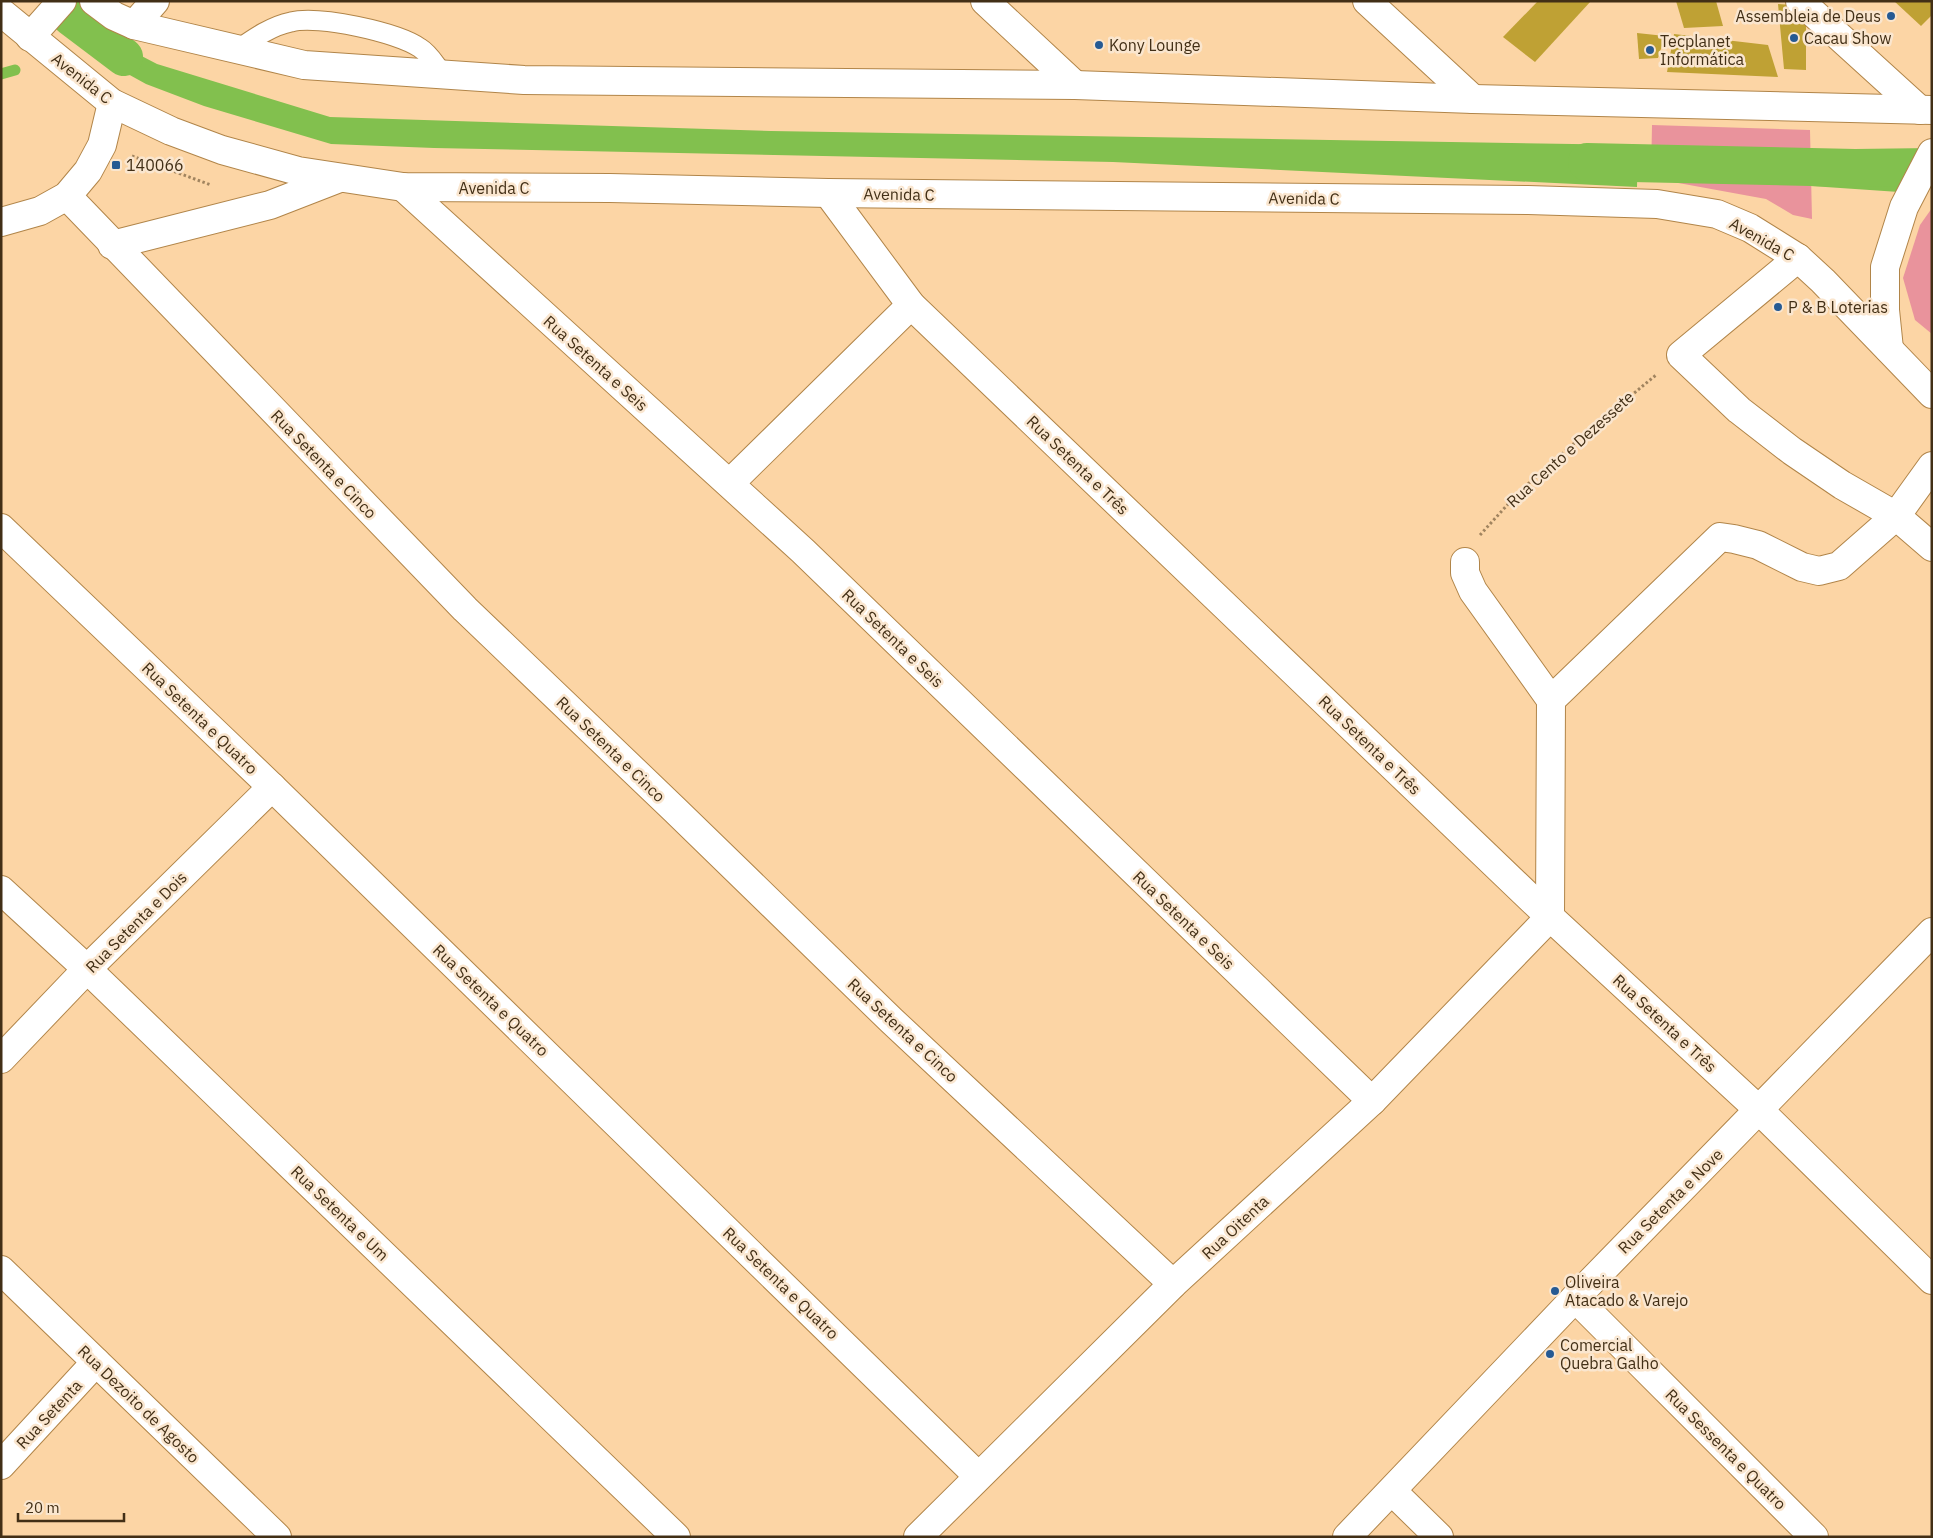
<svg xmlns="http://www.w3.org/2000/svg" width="1933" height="1538" font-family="'IBM Plex Sans',sans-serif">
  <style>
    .green { fill: #e9939c }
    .water { fill: #82c04e }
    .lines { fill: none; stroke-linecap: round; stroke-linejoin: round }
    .stream { stroke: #82c04e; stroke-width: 11 }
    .canal { stroke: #82c04e; stroke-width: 38 }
    .building { fill: #bfa134 }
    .service-casing { stroke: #b18549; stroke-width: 21 }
    .minor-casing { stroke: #b18549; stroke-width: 30 }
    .tertiary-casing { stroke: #b18549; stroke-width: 30 }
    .primary-casing { stroke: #b18549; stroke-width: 30 }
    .path { stroke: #a1845f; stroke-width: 3; stroke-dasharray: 2.5 2.5; stroke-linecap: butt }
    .service { stroke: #fff; stroke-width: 19 }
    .minor { stroke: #fff; stroke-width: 28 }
    .tertiary { stroke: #fff; stroke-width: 28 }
    .primary { stroke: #fff; stroke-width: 28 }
    .poi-dot { fill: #265a93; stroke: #fae6cf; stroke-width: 2 }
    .labels { text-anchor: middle; stroke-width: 5; stroke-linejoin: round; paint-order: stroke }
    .poi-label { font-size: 16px; fill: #422f16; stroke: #fae6cf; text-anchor: start }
    .street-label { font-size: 16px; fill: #422f16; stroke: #fae6cf }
  </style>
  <rect width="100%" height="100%" fill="#fcd5a5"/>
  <!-- green -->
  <g class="green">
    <path d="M1652,125L1810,130L1812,219L1793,215L1766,199L1651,178Z"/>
    <path d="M1932,208V334L1915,320L1903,278L1920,225Z"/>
  </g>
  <!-- water -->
  <g class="water">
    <path d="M89,23L130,50L157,64L330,117L771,131L1638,145L1637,187L1113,162L434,148L331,144L204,106L146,84L117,68L75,34Z"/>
    <path d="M1810,151L1902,157L1899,192L1811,186Z"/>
  </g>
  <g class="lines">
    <!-- stream -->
    <path class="stream" d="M1,74L15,70"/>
    <!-- canal -->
    <g class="canal">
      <path d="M71,17L124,57"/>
      <path d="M1587,162L1855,168L1932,167"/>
    </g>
  </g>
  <!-- building -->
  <g class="building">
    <path d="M1538,1H1591L1535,62L1503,37Z"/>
    <path d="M1676,1H1716L1723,26L1684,28Z"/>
    <path d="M1894,1H1932V15L1921,26Z"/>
    <path d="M1778,4L1806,6V70L1784,69Z"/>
    <path d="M1637,33L1665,36L1658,58L1639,59Z"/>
    <path d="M1674,34L1768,45L1778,77L1667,72Z"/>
  </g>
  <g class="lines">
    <defs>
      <path id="service" d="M237,50C253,39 271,26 291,22C318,15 397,32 420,48C430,54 436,66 443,74"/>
      <g id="minor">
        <path d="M985,1L1075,85"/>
        <path d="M1367,1L1473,99"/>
        <path d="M1800,1L1920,110"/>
        <path d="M134,25L155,1"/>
        <path d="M30,37L62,1"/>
        <path d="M403,187L803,551L1372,1101"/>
        <path d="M828,193L911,305L1550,917L1759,1110L1932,1280"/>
        <path d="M67,196L465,609L675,810L891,1020L1173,1284"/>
        <path d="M1,222L40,211L67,196L88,171L102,145L112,103"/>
        <path d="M112,245L270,205L337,179"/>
        <path d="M1798,258L1681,355L1739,410L1792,451L1842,485L1896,516L1932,547"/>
        <path d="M730,483L911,305"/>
        <path d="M1,528L272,787L978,1476"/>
        <path d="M1551,700L1720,537L1734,539L1758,545L1802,567L1819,571L1839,566L1896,516L1932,466"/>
        <path d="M1,890L87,969L676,1537"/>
        <path d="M1,1059L87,969L272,787"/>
        <path d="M1,1270L277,1537"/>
        <path d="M1575,1298L1814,1537"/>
        <path d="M1,1465L96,1362"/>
        <path d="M1392,1491L1439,1537"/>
        <path d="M918,1537L1173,1284L1372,1101L1550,917L1551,700L1473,591L1465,573V562"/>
      </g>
      <path id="tertiary" d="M1347,1537L1575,1298L1932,932"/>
      <g id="primary">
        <path d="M94,1L114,16L134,25L304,65L524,80L1075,85L1473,99L1932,110"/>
        <path d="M1,12L112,103L171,131L222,150L298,171L403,187L610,188L828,193L1528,200L1657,204L1717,214L1750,228L1798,258L1823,281L1932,394"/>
        <path d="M1889,349L1885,310V267L1904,207L1932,153"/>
      </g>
    </defs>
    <!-- service casing -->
    <use href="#service" class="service-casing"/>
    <!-- minor casing -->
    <use href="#minor" class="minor-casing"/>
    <!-- tertiary casing -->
    <use href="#tertiary" class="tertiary-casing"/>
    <!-- primary casing -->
    <use href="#primary" class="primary-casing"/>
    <!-- path -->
    <g class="path">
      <path d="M132,156L211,185"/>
      <path d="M1480,535L1520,491L1587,432L1656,375"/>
    </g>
    <!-- service -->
    <use href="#service" class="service"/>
    <!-- minor -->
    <use href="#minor" class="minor"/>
    <!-- tertiary -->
    <use href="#tertiary" class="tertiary"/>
    <!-- primary -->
    <use href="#primary" class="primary"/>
  </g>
  <!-- markers -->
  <g class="poi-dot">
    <circle cx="1891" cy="16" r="5"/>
    <circle cx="1794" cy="38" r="5"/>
    <circle cx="1099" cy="45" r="5"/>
    <circle cx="1650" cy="50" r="5"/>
    <rect x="111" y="160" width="10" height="10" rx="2.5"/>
    <circle cx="1778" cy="307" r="5"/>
    <circle cx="1555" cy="1291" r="5"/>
    <circle cx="1550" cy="1354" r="5"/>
  </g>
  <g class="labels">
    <!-- poi labels -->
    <g class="poi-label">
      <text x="1881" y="22" text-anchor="end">Assembleia de Deus</text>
      <text x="1804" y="44">Cacau Show</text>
      <text x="1660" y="47">Tecplanet<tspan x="1660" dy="18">Informática</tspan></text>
      <text x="1109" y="51">Kony Lounge</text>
      <text x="126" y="171">140066</text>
      <text x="1788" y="313">P &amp; B Loterias</text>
      <text x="1565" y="1288">Oliveira<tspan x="1565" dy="18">Atacado &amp; Varejo</tspan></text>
      <text x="1560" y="1351">Comercial<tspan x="1560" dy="18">Quebra Galho</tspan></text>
    </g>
    <!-- street labels -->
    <g class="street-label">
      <text transform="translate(82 78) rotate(38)" y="6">Avenida C</text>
      <text x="494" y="194">Avenida C</text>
      <text transform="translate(899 194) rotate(1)" y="6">Avenida C</text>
      <text transform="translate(1304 198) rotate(1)" y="6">Avenida C</text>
      <text transform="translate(1762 239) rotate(29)" y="6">Avenida C</text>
      <text transform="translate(596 363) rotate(42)" y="6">Rua Setenta e Seis</text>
      <text transform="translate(1570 449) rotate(-42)" y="6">Rua Cento e Dezessete</text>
      <text transform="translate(324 464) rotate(46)" y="6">Rua Setenta e Cinco</text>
      <text transform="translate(1078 465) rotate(44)" y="6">Rua Setenta e Três</text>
      <text transform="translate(893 638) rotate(44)" y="6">Rua Setenta e Seis</text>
      <text transform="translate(200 718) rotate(44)" y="6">Rua Setenta e Quatro</text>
      <text transform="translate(1370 745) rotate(44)" y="6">Rua Setenta e Três</text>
      <text transform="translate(611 749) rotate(44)" y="6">Rua Setenta e Cinco</text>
      <text transform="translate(1184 920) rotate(44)" y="6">Rua Setenta e Seis</text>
      <text transform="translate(136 922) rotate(-45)" y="6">Rua Setenta e Dois</text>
      <text transform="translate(491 1000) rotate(44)" y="6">Rua Setenta e Quatro</text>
      <text transform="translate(1665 1023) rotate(43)" y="6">Rua Setenta e Três</text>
      <text transform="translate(903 1030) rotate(43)" y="6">Rua Setenta e Cinco</text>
      <text transform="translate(1670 1201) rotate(-45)" y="6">Rua Setenta e Nove</text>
      <text transform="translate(340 1213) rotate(44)" y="6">Rua Setenta e Um</text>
      <text transform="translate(1235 1227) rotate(-43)" y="6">Rua Oitenta</text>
      <text transform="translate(781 1283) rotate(44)" y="6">Rua Setenta e Quatro</text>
      <text transform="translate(139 1404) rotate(44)" y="6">Rua Dezoito de Agosto</text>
      <text transform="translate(49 1414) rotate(-47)" y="6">Rua Setenta</text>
      <text transform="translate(1726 1449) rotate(45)" y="6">Rua Sessenta e Quatro</text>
    </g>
  </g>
  <!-- border -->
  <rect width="1933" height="1538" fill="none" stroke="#422f16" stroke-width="5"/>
  <!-- scale -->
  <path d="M18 1513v8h106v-8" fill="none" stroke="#422f16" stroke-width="2.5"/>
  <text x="25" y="1513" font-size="15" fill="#422f16" stroke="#fae6cf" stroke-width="4" paint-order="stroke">20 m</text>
</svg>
